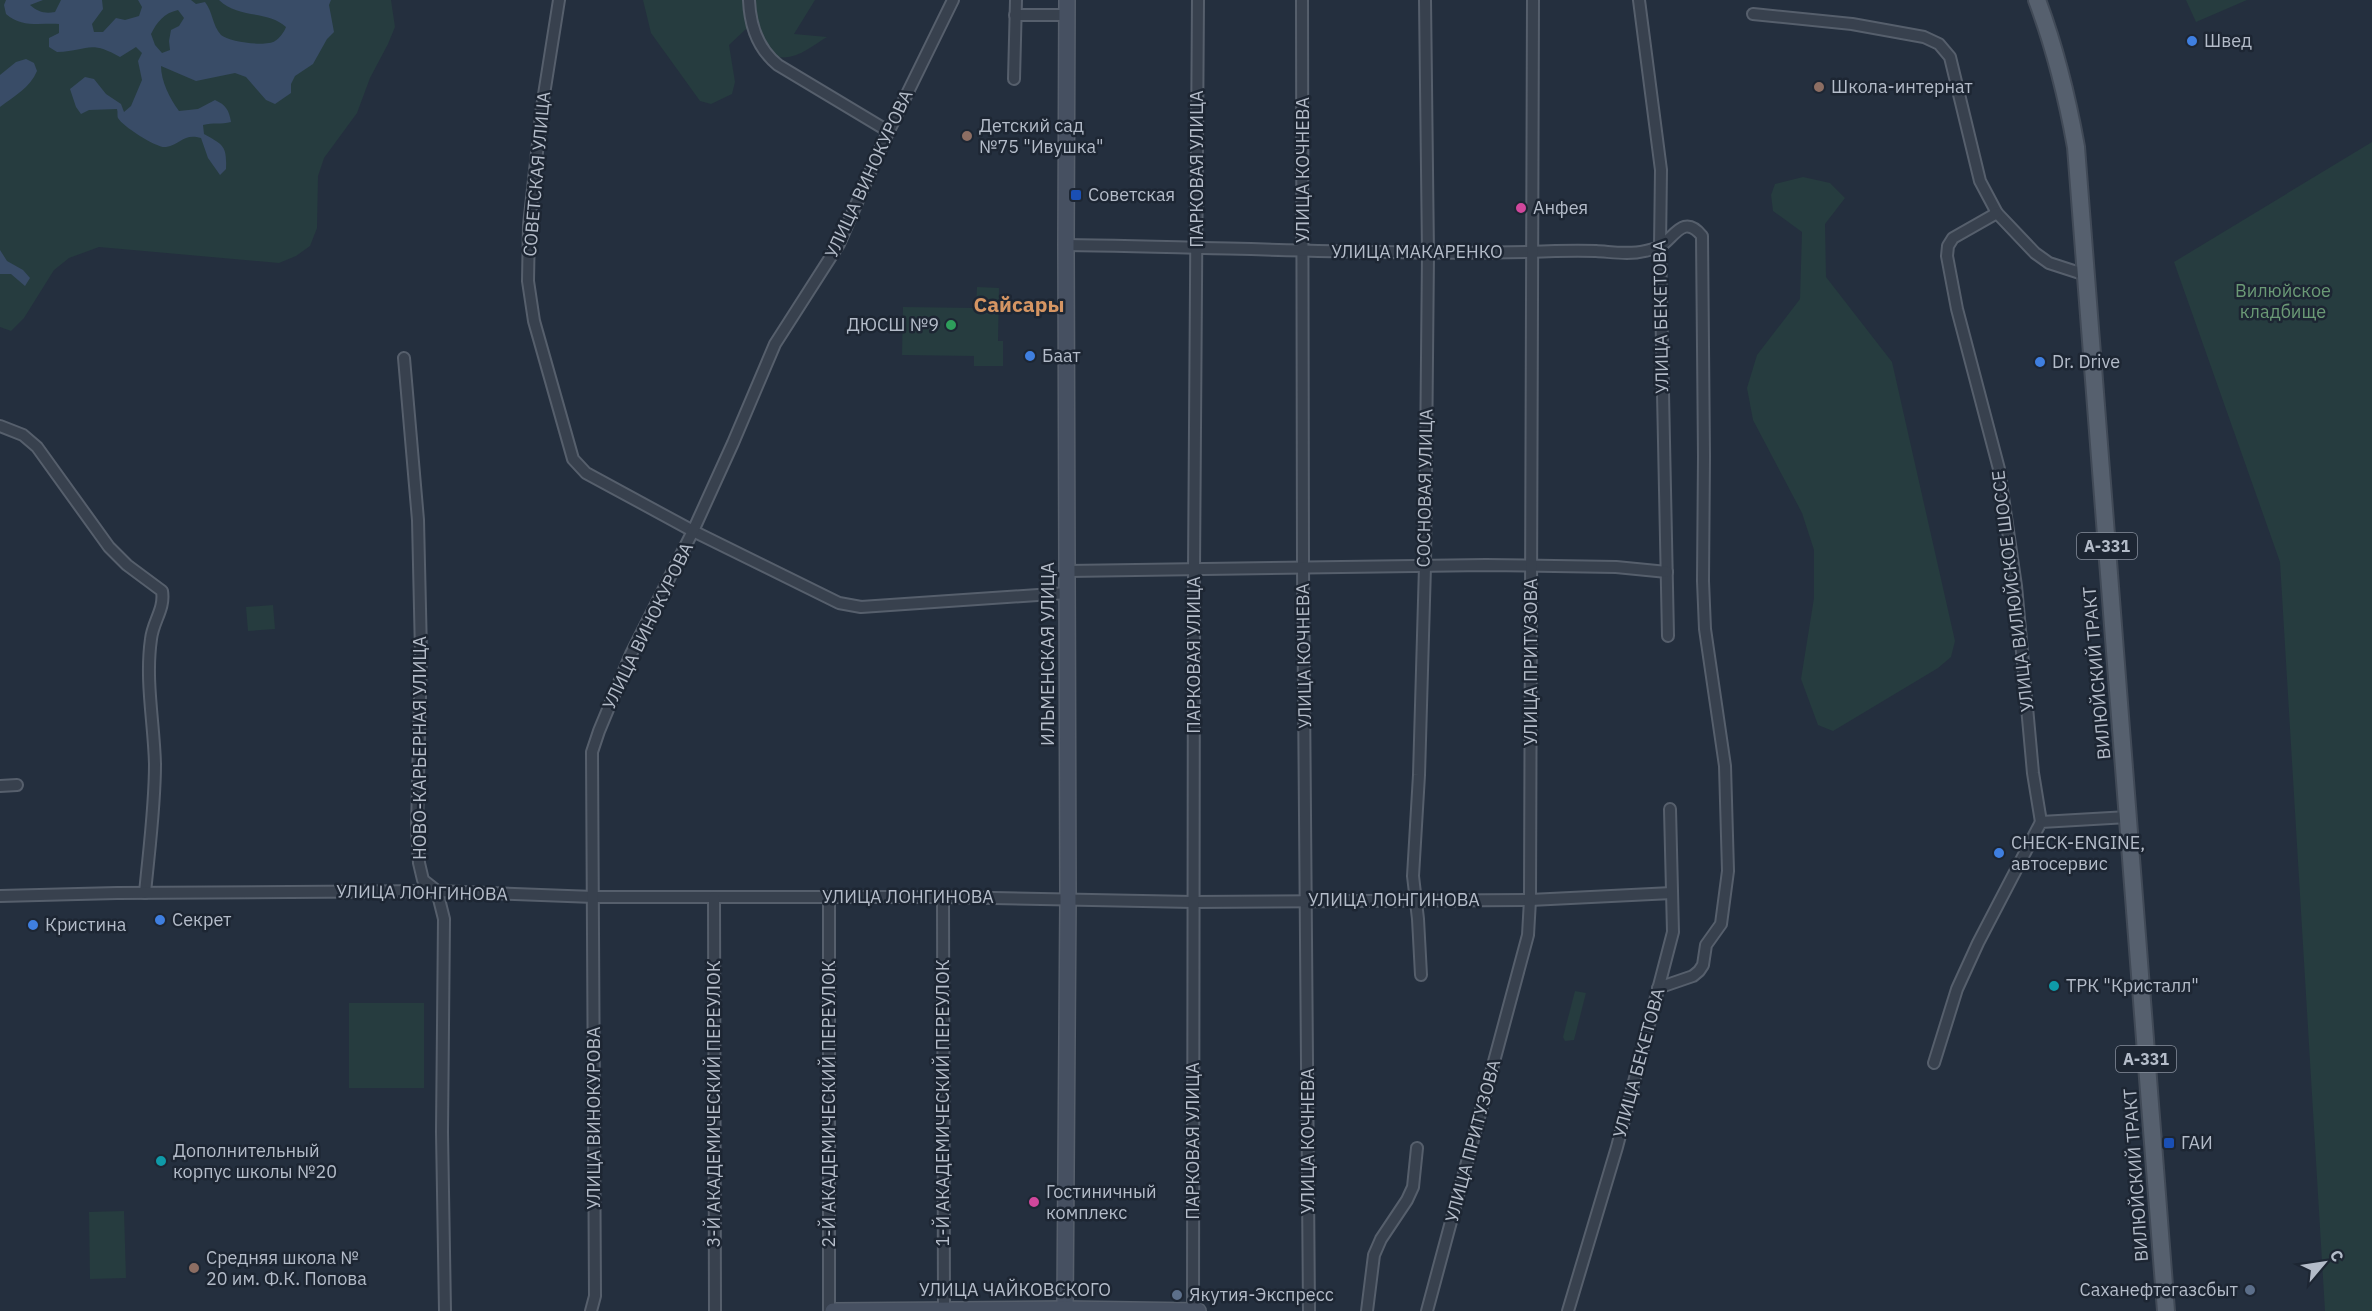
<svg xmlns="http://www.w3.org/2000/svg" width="2372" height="1311" font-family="'IBM Plex Sans',sans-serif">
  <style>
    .green { fill: #263c3f }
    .water { fill: #394c67; fill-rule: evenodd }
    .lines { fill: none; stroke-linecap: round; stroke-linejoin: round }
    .street-casing { stroke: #565f6c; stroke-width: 14 }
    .secondary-casing { stroke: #565f6c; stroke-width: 18 }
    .primary-casing { stroke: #414a57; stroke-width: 20 }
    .street { stroke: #38414e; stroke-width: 10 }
    .secondary { stroke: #465061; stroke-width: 15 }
    .primary { stroke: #56606e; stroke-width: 16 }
    .shop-dot { fill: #3f7fe0; stroke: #1d2633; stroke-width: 2 }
    .education-dot { fill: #8d6e63; stroke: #1d2633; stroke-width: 2 }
    .transit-dot { fill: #1a4fb4; stroke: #1d2633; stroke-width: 2 }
    .hotel-dot { fill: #d1479c; stroke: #1d2633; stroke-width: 2 }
    .leisure-dot { fill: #2e9e5b; stroke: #1d2633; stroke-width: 2 }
    .culture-dot { fill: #0f9aa8; stroke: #1d2633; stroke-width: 2 }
    .service-dot { fill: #5c6f8a; stroke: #1d2633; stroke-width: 2 }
    .labels { text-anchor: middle; stroke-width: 5; stroke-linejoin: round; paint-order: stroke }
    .shield { fill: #1d2633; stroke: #878f9c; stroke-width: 1.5 }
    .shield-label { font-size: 16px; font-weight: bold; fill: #b4bcc9 }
    .poi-label { font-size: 18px; fill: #b4bcc9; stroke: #1d2633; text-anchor: start }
    .street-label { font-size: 18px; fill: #b4bcc9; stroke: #1d2633 }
    .park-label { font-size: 18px; fill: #6b9a76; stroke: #1d2633 }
    .quarter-label { font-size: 21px; font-weight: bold; fill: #d59563; stroke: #1d2633 }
  </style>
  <rect width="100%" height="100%" fill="#242f3e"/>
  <!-- green -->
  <g class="green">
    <path d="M0,0H391L395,27L388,44L370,78L357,113L324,158L318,176L317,228L310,246L296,256L279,263L99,247L69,258L54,270L24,318L11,331L0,327Z"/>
    <path d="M643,0H815L794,34L827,37C810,47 790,66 770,53C761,47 754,36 746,29L729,45L735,82L732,94L711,104L700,101L651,33Z"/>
    <path d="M2186,0H2247L2196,22Z"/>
    <path d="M2372,142V1311H2325L2280,562L2174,262Z"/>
    <path d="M1803,177L1830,183L1845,198L1825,224L1826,277L1892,362L1955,641L1951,657L1938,668L1833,731L1818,725L1801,679L1814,598V550L1802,513L1753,420L1747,388L1757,355L1800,299L1802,232L1773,211L1771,195L1775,184Z"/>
    <path d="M977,287L999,288L998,341H1003V366H974V356L902,355L903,307L976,308Z"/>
    <path d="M273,605L275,629L248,631L246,607Z"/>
    <path d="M1575,991L1586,993L1574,1040L1565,1041L1563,1037Z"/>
    <rect x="349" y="1003" width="75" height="85"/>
    <path d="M124,1211L126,1278L90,1279L89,1212Z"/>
  </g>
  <!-- water -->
  <g class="water">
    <path d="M6,0H43L30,5C38,12 45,14 55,12L61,0H102L103,9L92,24L94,32H103L116,18L125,20L139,16L142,7L138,0H191L196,4L205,2C213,12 212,25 221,35C229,42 266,47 275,41C280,38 284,32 286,27C268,10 238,19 219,0H331L329,5L334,32L327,39L313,64L295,76L291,84V93L275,104L266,100L246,77L235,73L196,81L161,66C161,81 170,99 179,111L198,109L215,100C226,105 229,110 231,122C221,125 213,122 203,125L204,134C223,145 227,145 226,169L220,175L208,158L201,138C184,133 181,144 166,147C158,149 122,126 118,118C117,116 118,112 117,109L89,110L81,114L76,107L70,89L85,77L94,79L106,94L121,104L124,112L131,106L142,80L138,61L142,53L136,47L120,57C89,39 88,51 57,52L49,47V38L59,33V24C39,23 22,28 6,14L4,5ZM178,10L184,18L179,26L171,30L169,41L170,50L162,53L155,45L151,34C157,22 164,13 178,10Z"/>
    <path d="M26,59L34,63L37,71C30,88 14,96 0,107V75L16,62Z"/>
    <path d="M0,250L7,261L23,270L30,278L25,286L11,274H0Z"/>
  </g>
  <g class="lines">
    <defs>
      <g id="street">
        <path d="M559,0L542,107L529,225L528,281L534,321L573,459L586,473L693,531L839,603L861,607L1067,593"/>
        <path d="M749,0C750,25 758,49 778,65L888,131"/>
        <path d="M1302,0L1303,568L1309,1311"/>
        <path d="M1639,0L1661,170L1660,247L1668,636"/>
        <path d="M1753,14L1852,24L1924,37L1939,44L1950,57L1980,181L1997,213L2035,253L2049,263L2086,275"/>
        <path d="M1015,15H1067"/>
        <path d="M1014,79L1016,0"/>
        <path d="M1997,213L1953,238L1948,246L1947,256L1957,309L1999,469L2016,586L2033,773L2041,822"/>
        <path d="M1066,245C1220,247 1374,255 1528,252C1550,251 1573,250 1596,251C1613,252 1629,255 1645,251C1649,250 1655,249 1659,247C1673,240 1683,212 1702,236L1704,456L1703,581L1705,629L1725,766L1728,871L1721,924L1706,945L1703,965L1699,971L1693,976L1658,988"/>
        <path d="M404,358L418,520L421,653L417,827L419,863L423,880L437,891L444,919L442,1132L445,1311"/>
        <path d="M0,426L23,435L37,447L109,547L127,565L162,591C165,609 153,621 151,639C145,681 154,723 155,764C155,807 149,850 145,893"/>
        <path d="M1068,571L1486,565L1616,567L1667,572"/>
        <path d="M0,786L17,785"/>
        <path d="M0,896L117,893L437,891L594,897H943L1193,902L1530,900L1672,893"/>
        <path d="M714,897L715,1311"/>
        <path d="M829,897V1311"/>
        <path d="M943,897L944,1310"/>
        <path d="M1421,975L1418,919L1413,876L1419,775L1425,566L1428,254L1425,0"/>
        <path d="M1934,1063L1957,989L1978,943L2041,822L2128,817"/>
        <path d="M591,1311L595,1296L592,752L599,731L631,654L693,531L733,443L775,344L839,244L882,145L953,0"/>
        <path d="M1193,1311L1194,570L1198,0"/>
        <path d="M1367,1311L1374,1255L1381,1239L1407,1200L1413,1187L1417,1148"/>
        <path d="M1427,1311L1528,935L1530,900L1533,0"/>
        <path d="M1568,1311L1617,1147L1673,932L1670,809"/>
      </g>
      <g id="secondary">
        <path d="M1065,1309L1068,900L1066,245L1067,0"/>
        <path d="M833,1311L1065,1309L1198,1311"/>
      </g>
      <path id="primary" d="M2037,0C2055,48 2067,97 2076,147L2166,1311"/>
    </defs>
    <!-- street casing -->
    <use href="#street" class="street-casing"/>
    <!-- secondary casing -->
    <use href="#secondary" class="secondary-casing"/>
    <!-- primary casing -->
    <use href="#primary" class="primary-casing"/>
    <!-- street -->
    <use href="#street" class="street"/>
    <!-- secondary -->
    <use href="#secondary" class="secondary"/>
    <!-- primary -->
    <use href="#primary" class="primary"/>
  </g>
  <!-- markers -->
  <g class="shop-dot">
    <circle cx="2192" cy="41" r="6"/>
    <circle cx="1030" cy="356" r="6"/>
    <circle cx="2040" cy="362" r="6"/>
    <circle cx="1999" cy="853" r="6"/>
    <circle cx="160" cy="920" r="6"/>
    <circle cx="33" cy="925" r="6"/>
  </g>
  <g class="education-dot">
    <circle cx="1819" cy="87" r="6"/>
    <circle cx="967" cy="136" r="6"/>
    <circle cx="194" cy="1268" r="6"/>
  </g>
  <g class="transit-dot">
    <rect x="1070" y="189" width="12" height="12" rx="3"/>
    <rect x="2163" y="1137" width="12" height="12" rx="3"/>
  </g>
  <g class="hotel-dot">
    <circle cx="1521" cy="208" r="6"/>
    <circle cx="1034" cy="1202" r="6"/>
  </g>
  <circle class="leisure-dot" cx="951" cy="325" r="6"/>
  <g class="culture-dot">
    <circle cx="2054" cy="986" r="6"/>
    <circle cx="161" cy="1161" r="6"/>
  </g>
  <g class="service-dot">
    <circle cx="2250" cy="1290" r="6"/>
    <circle cx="1177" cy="1295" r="6"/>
  </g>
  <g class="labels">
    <!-- shield labels -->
    <g class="shield">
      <rect x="2077" y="533" width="60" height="26" rx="4.5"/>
      <rect x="2116" y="1046" width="60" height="26" rx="4.5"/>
    </g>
    <g class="shield-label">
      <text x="2107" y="552">А-331</text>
      <text x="2146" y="1065">А-331</text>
    </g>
    <!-- poi labels -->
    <g class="poi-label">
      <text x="2204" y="47">Швед</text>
      <text x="1831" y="93">Школа-интернат</text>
      <text x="979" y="132">Детский сад<tspan x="979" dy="21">№75 "Ивушка"</tspan></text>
      <text x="1088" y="201">Советская</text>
      <text x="1533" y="214">Анфея</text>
      <text x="939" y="331" text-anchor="end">ДЮСШ №9</text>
      <text x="1042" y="362">Баат</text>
      <text x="2052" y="368">Dr. Drive</text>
      <text x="2011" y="849">CHECK-ENGINE,<tspan x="2011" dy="21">автосервис</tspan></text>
      <text x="172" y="926">Секрет</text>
      <text x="45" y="931">Кристина</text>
      <text x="2066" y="992">ТРК "Кристалл"</text>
      <text x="2181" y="1149">ГАИ</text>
      <text x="173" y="1157">Дополнительный<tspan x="173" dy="21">корпус школы №20</tspan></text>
      <text x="1046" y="1198">Гостиничный<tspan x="1046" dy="21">комплекс</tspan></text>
      <text x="206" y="1264">Средняя школа №<tspan x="206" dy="21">20 им. Ф.К. Попова</tspan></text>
      <text x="2238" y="1296" text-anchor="end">Саханефтегазсбыт</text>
      <text x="1189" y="1301">Якутия-Экспресс</text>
    </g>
    <!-- street labels -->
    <g class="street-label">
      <text transform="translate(1197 169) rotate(-90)" y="6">ПАРКОВАЯ УЛИЦА</text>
      <text transform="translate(1303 170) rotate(-90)" y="6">УЛИЦА КОЧНЕВА</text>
      <text transform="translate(537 174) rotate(-85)" y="6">СОВЕТСКАЯ УЛИЦА</text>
      <text transform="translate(869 174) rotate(-65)" y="6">УЛИЦА ВИНОКУРОВА</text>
      <text x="1417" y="258">УЛИЦА МАКАРЕНКО</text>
      <text transform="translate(1661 317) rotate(-91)" y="6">УЛИЦА БЕКЕТОВА</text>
      <text transform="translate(1425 488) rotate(-89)" y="6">СОСНОВАЯ УЛИЦА</text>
      <text transform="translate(2013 591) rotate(-97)" y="6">УЛИЦА ВИЛЮЙСКОЕ ШОССЕ</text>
      <text transform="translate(648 626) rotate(-64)" y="6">УЛИЦА ВИНОКУРОВА</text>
      <text transform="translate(1048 654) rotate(-90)" y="6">ИЛЬМЕНСКАЯ УЛИЦА</text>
      <text transform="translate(1194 655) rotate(-90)" y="6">ПАРКОВАЯ УЛИЦА</text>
      <text transform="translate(1304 656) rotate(-91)" y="6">УЛИЦА КОЧНЕВА</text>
      <text transform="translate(1531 662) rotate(-90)" y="6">УЛИЦА ПРИТУЗОВА</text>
      <text transform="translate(2097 673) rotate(-95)" y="6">ВИЛЮЙСКИЙ ТРАКТ</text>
      <text transform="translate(420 748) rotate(-90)" y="6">НОВО-КАРЬЕРНАЯ УЛИЦА</text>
      <text transform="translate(422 893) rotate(1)" y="6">УЛИЦА ЛОНГИНОВА</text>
      <text x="908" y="903">УЛИЦА ЛОНГИНОВА</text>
      <text x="1394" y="906">УЛИЦА ЛОНГИНОВА</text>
      <text transform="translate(1639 1063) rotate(-75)" y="6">УЛИЦА БЕКЕТОВА</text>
      <text transform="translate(943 1103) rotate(-90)" y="6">1-Й АКАДЕМИЧЕСКИЙ ПЕРЕУЛОК</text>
      <text transform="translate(714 1104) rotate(-90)" y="6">3-Й АКАДЕМИЧЕСКИЙ ПЕРЕУЛОК</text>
      <text transform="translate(829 1104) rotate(-90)" y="6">2-Й АКАДЕМИЧЕСКИЙ ПЕРЕУЛОК</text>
      <text transform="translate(594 1118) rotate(-90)" y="6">УЛИЦА ВИНОКУРОВА</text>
      <text transform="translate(1193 1141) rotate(-90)" y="6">ПАРКОВАЯ УЛИЦА</text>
      <text transform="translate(1308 1141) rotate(-90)" y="6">УЛИЦА КОЧНЕВА</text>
      <text transform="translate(1473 1141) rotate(-75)" y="6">УЛИЦА ПРИТУЗОВА</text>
      <text transform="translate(2136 1175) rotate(-94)" y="6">ВИЛЮЙСКИЙ ТРАКТ</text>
      <text x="1015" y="1296">УЛИЦА ЧАЙКОВСКОГО</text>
    </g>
    <!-- park labels -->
    <g class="park-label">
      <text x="2283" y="297">Вилюйское<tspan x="2283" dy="21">кладбище</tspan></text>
    </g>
    <!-- quarter labels -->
    <g class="quarter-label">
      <text x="1019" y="312">Сайсары</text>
    </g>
  </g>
  <!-- north arrow -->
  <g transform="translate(2324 1263) rotate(61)" stroke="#1d2633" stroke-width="4.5" paint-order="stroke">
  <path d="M0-4.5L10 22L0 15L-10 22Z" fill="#b4bcc9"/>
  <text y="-9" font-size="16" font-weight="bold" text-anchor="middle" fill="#b4bcc9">С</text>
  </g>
</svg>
